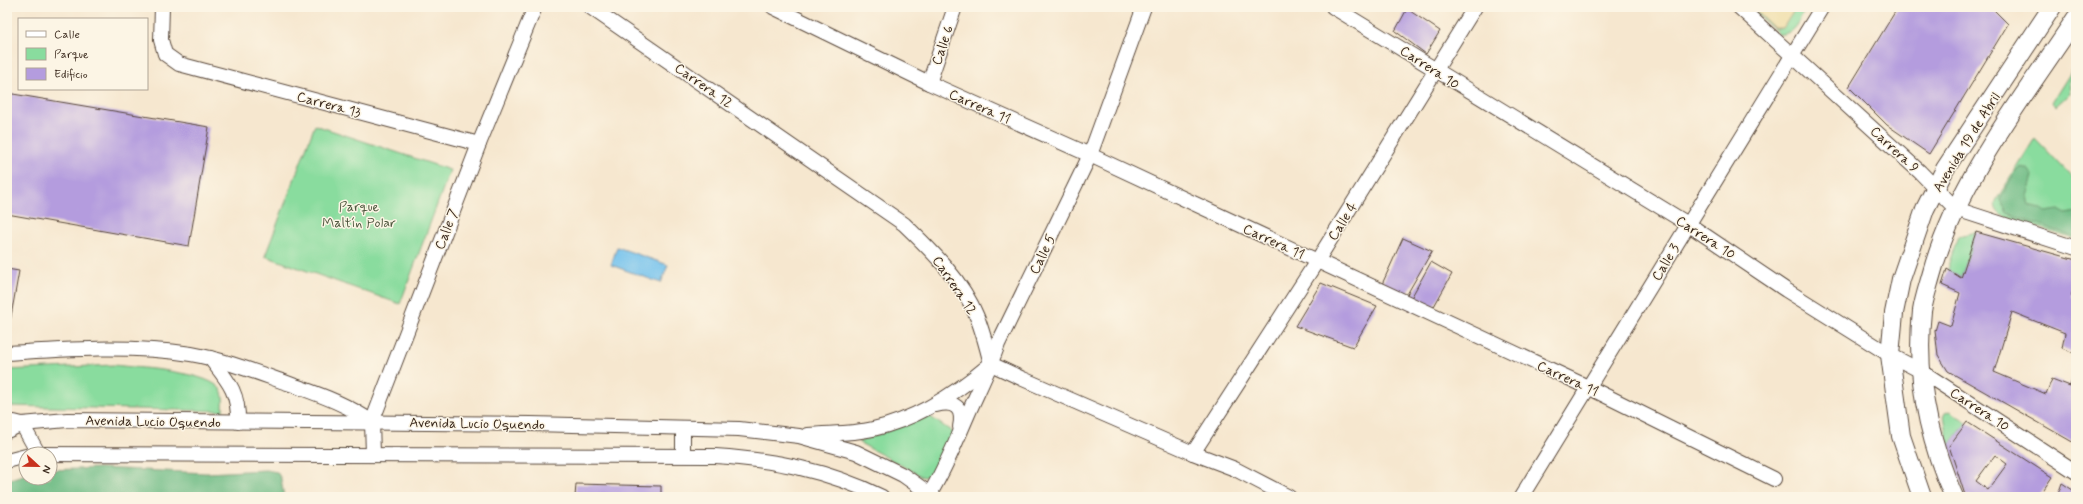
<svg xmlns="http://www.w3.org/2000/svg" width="2083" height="504" font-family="Mynerve,sans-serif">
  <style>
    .green { fill: #89dc9e; stroke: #62835e }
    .forest { fill: #6ebc85; stroke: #547352 }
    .sand { fill: #eeda9e; stroke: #94825e }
    .water { fill: #73c2ee; stroke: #577686 }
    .building { fill: #b49cde; fill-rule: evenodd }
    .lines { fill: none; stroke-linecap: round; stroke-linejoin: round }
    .minor-casing { stroke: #574639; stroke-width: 16 }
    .tertiary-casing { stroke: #574639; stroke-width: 20 }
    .minor { stroke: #fff; stroke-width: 14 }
    .tertiary { stroke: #fff; stroke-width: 18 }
    .labels { text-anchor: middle; stroke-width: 3; stroke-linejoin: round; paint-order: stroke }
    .street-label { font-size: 14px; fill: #3b2a1e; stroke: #fcf5e5 }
    .park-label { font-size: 14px; fill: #4e563e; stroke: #fcf5e5 }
  </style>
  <rect width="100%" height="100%" fill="#fcf5e5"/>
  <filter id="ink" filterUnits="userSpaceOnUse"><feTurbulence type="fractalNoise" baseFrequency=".025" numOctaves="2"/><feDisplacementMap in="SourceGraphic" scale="8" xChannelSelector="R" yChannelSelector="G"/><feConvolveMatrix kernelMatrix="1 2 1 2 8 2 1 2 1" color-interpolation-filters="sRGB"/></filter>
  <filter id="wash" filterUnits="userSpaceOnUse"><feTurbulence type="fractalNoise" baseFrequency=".012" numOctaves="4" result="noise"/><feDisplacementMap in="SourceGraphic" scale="16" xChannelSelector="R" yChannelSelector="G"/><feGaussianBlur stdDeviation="0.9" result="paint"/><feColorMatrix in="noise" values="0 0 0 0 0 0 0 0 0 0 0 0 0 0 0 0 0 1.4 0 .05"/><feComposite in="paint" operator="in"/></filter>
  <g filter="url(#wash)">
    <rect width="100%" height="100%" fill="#f6e7cf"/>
    <!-- green -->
    <g class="green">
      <path d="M1749,7H1752L1775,28H1783L1796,7H1806C1800,18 1794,36 1779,34Z"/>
      <path d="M2076,64V73L2069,80L2070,93L2056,106L2052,102Z"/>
      <path d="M315,125L450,170L400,304L265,256Z"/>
      <path d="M2035,138L2076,181V240L2001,215C1995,210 1994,205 1997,199Z"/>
      <path d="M1976,232L1961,278L1947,269L1958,236Z"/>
      <path d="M114,365C136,368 214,371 222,392C224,397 223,406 223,411L7,406V370Z"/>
      <path d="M1949,411L1967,422L1949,446L1944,415L1945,413Z"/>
      <path d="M929,416L954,433L931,475L923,477L858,442Z"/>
    </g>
    <!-- forest -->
    <g class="forest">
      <path d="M2021,167L2028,169L2033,176L2027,196L2029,205L2041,208L2046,212L2059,210L2066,214L2076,212V238L2007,213L2000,198L2017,170Z"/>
      <path d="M100,468L206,473L266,470L277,472L281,479L284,497H7V480L26,474V478H50V470Z"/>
    </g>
    <!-- sand -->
    <path class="sand" d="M1752,7H1796L1783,28H1774Z"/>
    <!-- water -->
    <path class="water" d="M617,247L668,265L661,283L611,265Z"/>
    <g id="blocks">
      <!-- building -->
      <g class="building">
        <path d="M1898,7H1991L2008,24L1929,154L1887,125L1849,87Z"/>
        <path d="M1407,9L1440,31L1426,54L1395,31Z"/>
        <path d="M7,93L209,127L189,246L7,214Z"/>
        <path d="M1976,232L2076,260V281L2071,296L2076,298V354L2062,348L2065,333L2012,312L1994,372L2046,394L2052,379L2070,386L2074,374L2076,375V444L1948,371L1938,355L1935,331L1938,321L1951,326L1960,293L1942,285L1947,269L1961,278Z"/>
        <path d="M1403,238L1432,251L1402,303L1378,293Z"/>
        <path d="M1431,262L1452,274L1428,317L1406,307Z"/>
        <path d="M7,269L19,271L10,322L7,321Z"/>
        <path d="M1321,283L1377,306L1353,347L1295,326Z"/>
        <path d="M1967,422L2052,477L2040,495L2042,497H1967L1965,495L1949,446ZM1995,455L2007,464L1988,490L1976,481Z"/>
        <path d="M2062,483L2076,492V497H2057Z"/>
        <path d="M576,484L661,486V497H575Z"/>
      </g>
    </g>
  </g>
  <g filter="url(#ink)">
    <use href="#blocks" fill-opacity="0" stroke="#574639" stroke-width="1"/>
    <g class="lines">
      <defs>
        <g id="minor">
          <path d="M162,7L161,40L165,54L179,64L479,144"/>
          <path d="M590,7L904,224C931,250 963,281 977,317C983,332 987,348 991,364L1023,379L1193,453L1235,469L1289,497"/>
          <path d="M773,7L929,83L1090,155L1590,388L1774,479"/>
          <path d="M1333,7L1688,224L1786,290L1890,355L1921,371L2076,472"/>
          <path d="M1739,7L1920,172L1956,209L2076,248"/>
          <path d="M929,83L955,7"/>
          <path d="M7,353C68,349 131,345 191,354C225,360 258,373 290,384C320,395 345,403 372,422"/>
          <path d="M210,358C228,381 239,392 238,422"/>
          <path d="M936,405C955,400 964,408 960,427"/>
          <path d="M14,422L22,424L38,453"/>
          <path d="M7,431L22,424L67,420L531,424L739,429L799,436L856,452L903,475L934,497"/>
          <path d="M808,435C829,433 852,434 873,429C917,419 954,395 988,366"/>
          <path d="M1193,453L1317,261L1475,7"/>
          <path d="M34,454L715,456C775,460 827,470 882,497"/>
          <path d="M373,454L372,422L479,144L535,7"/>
          <path d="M683,455V428"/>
          <path d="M7,461L26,456"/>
          <path d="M928,497C944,471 956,442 968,414C978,391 990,368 998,344L1090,155L1144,7"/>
          <path d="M1521,497L1822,7"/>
        </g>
        <g id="tertiary">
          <path d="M1922,497L1901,436L1890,355L1894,313L1901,279L1925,209L1945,169L2052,7"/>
          <path d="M1954,497C1928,438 1915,375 1922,311C1924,299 1928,287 1931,276C1956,182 2023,98 2076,18"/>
        </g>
      </defs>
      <!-- minor casing -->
      <use href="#minor" class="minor-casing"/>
      <!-- tertiary casing -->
      <use href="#tertiary" class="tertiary-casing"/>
      <!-- minor -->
      <use href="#minor" class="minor"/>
      <!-- tertiary -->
      <use href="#tertiary" class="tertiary"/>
    </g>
  </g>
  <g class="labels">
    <!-- street labels -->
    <g class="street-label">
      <text transform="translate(942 45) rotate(-71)" y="5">Calle 6</text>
      <text transform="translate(1430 67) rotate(33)" y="5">Carrera 10</text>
      <text transform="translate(704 85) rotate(35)" y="5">Carrera 12</text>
      <text transform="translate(329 104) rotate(15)" y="5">Carrera 13</text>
      <text transform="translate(980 106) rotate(24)" y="5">Carrera 11</text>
      <text transform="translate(1966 142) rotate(-58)" y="5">Avenida 19 de Abril</text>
      <text transform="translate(1895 149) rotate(43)" y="5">Carrera 9</text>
      <text transform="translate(1342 221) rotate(-58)" y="5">Calle 4</text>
      <text transform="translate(446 229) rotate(-69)" y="5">Calle 7</text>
      <text transform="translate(1706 237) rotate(33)" y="5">Carrera 10</text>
      <text transform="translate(1274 241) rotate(25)" y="5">Carrera 11</text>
      <text transform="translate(1042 254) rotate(-64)" y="5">Calle 5</text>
      <text transform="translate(1665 262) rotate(-59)" y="5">Calle 3</text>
      <text transform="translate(955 285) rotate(56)" y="5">Carrera 12</text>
      <text transform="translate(1568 378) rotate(25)" y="5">Carrera 11</text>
      <text transform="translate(1980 409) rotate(33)" y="5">Carrera 10</text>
      <text transform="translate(153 421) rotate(1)" y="5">Avenida Lucio Oquendo</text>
      <text transform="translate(477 423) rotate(1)" y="5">Avenida Lucio Oquendo</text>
    </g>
    <!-- park labels -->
    <g class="park-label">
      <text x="359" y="211">Parque<tspan x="359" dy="16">Maltín Polar</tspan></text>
    </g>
  </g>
  <!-- margin -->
  <rect width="2083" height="504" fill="none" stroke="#fcf5e5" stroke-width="24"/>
  <!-- legend -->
  <rect x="18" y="18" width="130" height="72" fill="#fcf5e5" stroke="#afa495"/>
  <rect x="26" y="31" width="20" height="6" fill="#ffffff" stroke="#afa495"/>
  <text x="54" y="38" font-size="12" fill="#3b2a1e">Calle</text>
  <rect x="26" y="48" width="20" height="12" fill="#89dc9e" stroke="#afa495"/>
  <text x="54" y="58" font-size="12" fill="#3b2a1e">Parque</text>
  <rect x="26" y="68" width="20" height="12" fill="#b49cde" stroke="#afa495"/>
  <text x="54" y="78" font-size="12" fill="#3b2a1e">Edificio</text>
  <!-- north arrow -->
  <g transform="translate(38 466) rotate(112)"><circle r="19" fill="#fcf5e5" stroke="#afa495"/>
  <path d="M0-3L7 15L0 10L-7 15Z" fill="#c8321e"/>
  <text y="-6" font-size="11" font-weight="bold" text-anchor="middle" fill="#3b2a1e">N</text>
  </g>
</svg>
